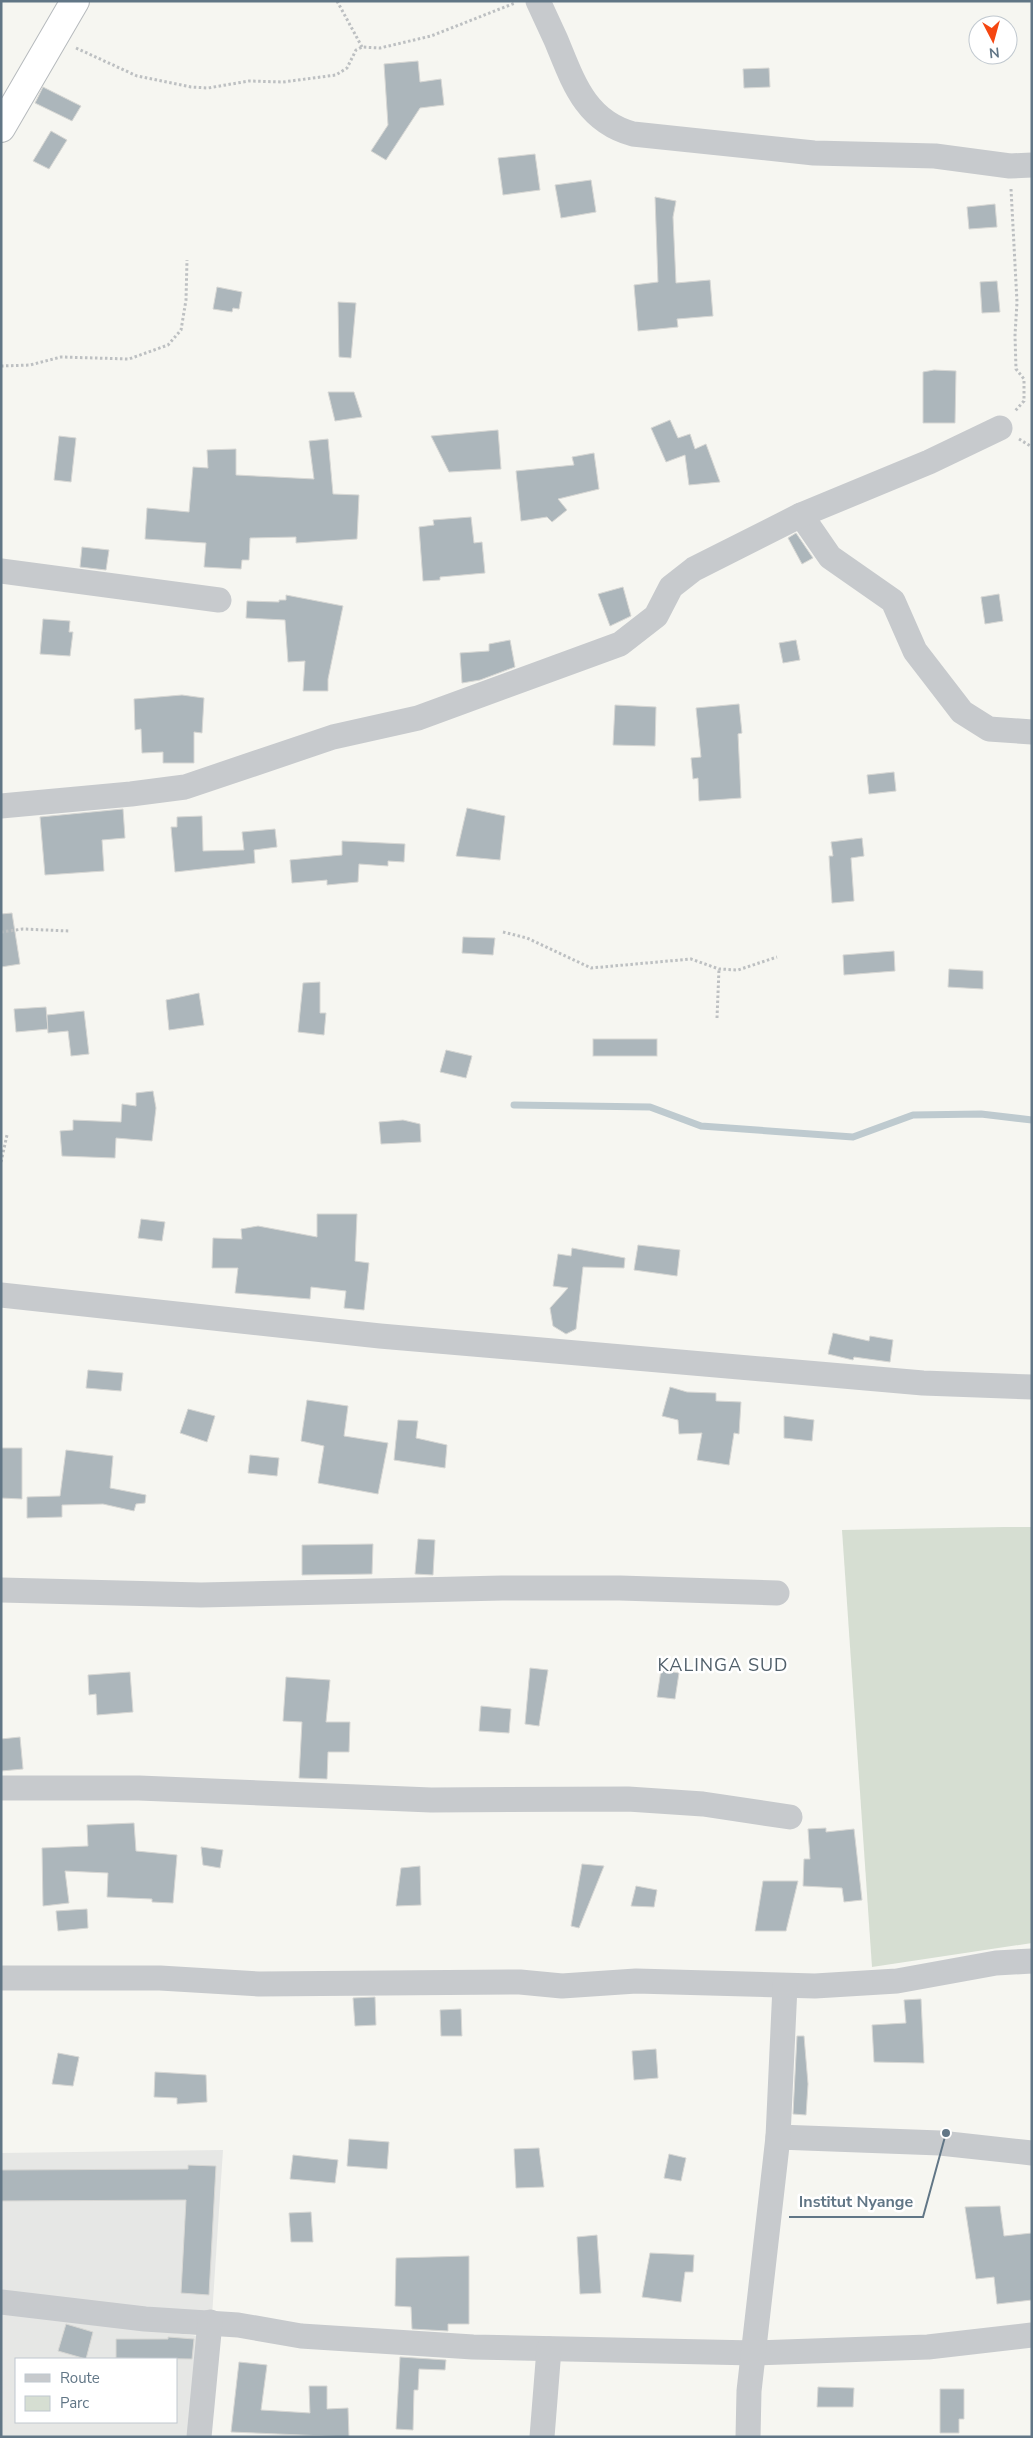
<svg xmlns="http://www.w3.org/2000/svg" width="1033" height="2438" font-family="'Nunito Sans',sans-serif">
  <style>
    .built { fill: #e6e7e5; fill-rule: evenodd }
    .green { fill: #d6ded2 }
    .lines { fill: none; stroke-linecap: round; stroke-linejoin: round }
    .stream { stroke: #becacf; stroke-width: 7 }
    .building { fill: #acb6bb; stroke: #d7d7d4 }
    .highway-casing { stroke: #b6babd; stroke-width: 30 }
    .path { stroke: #bdc0c2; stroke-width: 3; stroke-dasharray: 2.5 2.5; stroke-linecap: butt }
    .minor { stroke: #c7cacd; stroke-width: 25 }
    .highway { stroke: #fff; stroke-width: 28 }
    .labels { text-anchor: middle; stroke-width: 5; stroke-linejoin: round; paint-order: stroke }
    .quarter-label { font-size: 18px; letter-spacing: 1px; fill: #505f6a; stroke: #fff }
    .leader { fill: none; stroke: #617686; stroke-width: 2 }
    .callout-dot { fill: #617686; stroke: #fff; stroke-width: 2 }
    .callout-label { font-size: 16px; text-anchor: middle; font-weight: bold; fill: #617686; stroke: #fff; stroke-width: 5; stroke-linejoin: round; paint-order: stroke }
  </style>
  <rect width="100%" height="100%" fill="#f6f6f1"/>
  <!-- built -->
  <g class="built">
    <path d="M223,2150L212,2316L1,2296V2153Z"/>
    <path d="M1,2312L199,2336L194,2437H1ZM16,2359H176V2422H16Z"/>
  </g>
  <!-- green -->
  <path class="green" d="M1004,1527H1032V1943L872,1967L842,1530Z"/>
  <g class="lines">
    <!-- stream -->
    <path class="stream" d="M514,1105L650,1107L701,1126L853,1137L913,1115L981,1114L1032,1120"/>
  </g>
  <!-- building -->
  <g class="building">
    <path d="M418,61L420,82L441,79L444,105L420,108L386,160L371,151L388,125L384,64Z"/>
    <path d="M769,68L770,87L744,88L743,69Z"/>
    <path d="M43,87L81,106L72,121L35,103Z"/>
    <path d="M51,131L67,140L49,169L33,161Z"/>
    <path d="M535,154L540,190L503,195L498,158Z"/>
    <path d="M591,180L596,212L561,218L555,185Z"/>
    <path d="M655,197L676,201L673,217L676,283L710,280L713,316L677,319L678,327L638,331L634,285L658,282Z"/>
    <path d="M995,204L997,227L969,229L967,207Z"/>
    <path d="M997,281L1000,312L982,313L980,282Z"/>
    <path d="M217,287L242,292L239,309L233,308L232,312L213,309Z"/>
    <path d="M338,302L356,303L351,358L339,357Z"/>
    <path d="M934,370L956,371L955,423H923V372Z"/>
    <path d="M328,392H354L362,417L335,421Z"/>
    <path d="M670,420L678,438L690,434L695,449L706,444L720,482L689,485L685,455L666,462L651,428Z"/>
    <path d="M498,430L501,469L449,472L431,436Z"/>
    <path d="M59,436L76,438L71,482L54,480Z"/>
    <path d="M328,439L333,494L359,495L357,539L296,543V537L250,538L249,560H242L241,569L204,567L206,543L145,539L147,508L189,512L193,467L208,468L207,450L236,449V475L314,479L309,441Z"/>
    <path d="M594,453L599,489L558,499L567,510L552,522L547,517L521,521L516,471L574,465L572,457Z"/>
    <path d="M471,517L474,543L482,542L485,573L440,577V580L423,581L419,527L434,525L433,520Z"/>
    <path d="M796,533L813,558L802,564L788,538Z"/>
    <path d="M82,547L109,550L106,570L80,567Z"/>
    <path d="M623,587L631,616L610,626L598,594Z"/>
    <path d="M999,594L1003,621L985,624L981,597Z"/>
    <path d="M286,595L343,606L328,679V691H303L305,661L288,662L285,620L246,618L247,601L279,602V600H286Z"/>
    <path d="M43,619L70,621L69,632H73L70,656L40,654Z"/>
    <path d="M510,640L515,667L480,680L462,683L460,653L489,651V644Z"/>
    <path d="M796,640L800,660L783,663L779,643Z"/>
    <path d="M182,695L204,698L202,733L194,732V763H163V752L142,753L141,729L135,730L134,699Z"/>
    <path d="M739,704L742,733L738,734L741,798L699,801L698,778L693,779L691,758L701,757L696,708Z"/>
    <path d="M615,705L656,707L655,746L613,745Z"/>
    <path d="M894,772L896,791L869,794L867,775Z"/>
    <path d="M467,808L505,816L500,860L456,856Z"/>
    <path d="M123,809L125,838L102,840L104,871L45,875L40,817Z"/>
    <path d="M202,816L203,851L244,850L242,832L275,829L277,847L254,850L255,863L175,872L171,827H177V817Z"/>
    <path d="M862,838L864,856L851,858L854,901L832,903L829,856H833L831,842Z"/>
    <path d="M342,841L405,844L404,862L388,861V866L359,864L358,882L327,885V880L292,883L290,860L342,855Z"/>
    <path d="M12,913L20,964L1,967V914Z"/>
    <path d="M463,937L495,938L493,955L462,953Z"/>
    <path d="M894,951L895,971L844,975L843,955Z"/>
    <path d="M949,969L983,971V989L948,987Z"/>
    <path d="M320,982V1013H326L324,1035L298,1032L303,983Z"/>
    <path d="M199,993L204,1025L169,1030L166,1000Z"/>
    <path d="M46,1007L48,1029L16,1032L14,1009Z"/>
    <path d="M84,1011L89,1054L71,1056L68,1031L48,1033L47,1015Z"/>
    <rect x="593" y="1039" width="64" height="17"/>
    <path d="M446,1050L472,1056L466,1078L440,1072Z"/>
    <path d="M153,1091L156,1108L152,1141L116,1138L115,1158L62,1156L60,1131L73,1130V1120L121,1122L122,1104L136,1106V1093Z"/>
    <path d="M403,1120L420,1124L421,1142L381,1144L379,1122Z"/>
    <path d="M317,1214H357L355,1261L369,1263L364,1310L344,1308L346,1291L311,1287L310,1299L235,1293L238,1268H212L213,1238L242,1239L241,1229L258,1226L317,1237Z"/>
    <path d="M141,1219L165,1222L162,1241L138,1238Z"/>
    <path d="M638,1245L680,1250L677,1276L634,1270Z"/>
    <path d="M572,1248L625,1258L624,1268L583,1267L576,1329L566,1334L553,1326L550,1308L568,1288L553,1286L558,1254L571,1256Z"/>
    <path d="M833,1333L869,1341L870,1336L893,1340L890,1362L854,1357L853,1360L828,1354Z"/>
    <path d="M88,1370L123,1373L121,1391L86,1388Z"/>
    <path d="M670,1387L687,1392L716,1393V1401L741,1402L739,1434L734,1433L729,1465L697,1460L702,1433L679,1434L678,1420L662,1416Z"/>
    <path d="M307,1400L348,1406L344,1436L388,1443L378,1494L318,1483L324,1446L301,1441Z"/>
    <path d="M188,1409L215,1416L207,1442L180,1433Z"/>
    <path d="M784,1416L814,1420L812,1441L784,1438Z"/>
    <path d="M398,1420L418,1421L416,1438L447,1445L445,1468L394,1460Z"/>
    <path d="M1,1448H22V1499L1,1498Z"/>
    <path d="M66,1450L113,1456L110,1488L146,1495L145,1503L136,1504L134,1511L103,1504L62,1505V1517L27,1518V1497L60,1496Z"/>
    <path d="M250,1455L279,1458L277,1476L248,1473Z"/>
    <path d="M418,1539L435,1540L433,1575L415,1574Z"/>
    <path d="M373,1544L372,1574L302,1575V1545Z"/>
    <path d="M530,1668L548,1670L539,1726L525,1724Z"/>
    <path d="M661,1670L679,1673L675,1699L657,1697Z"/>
    <path d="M130,1672L133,1712L97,1715L96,1694L89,1695L88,1675Z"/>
    <path d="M286,1677L330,1680L326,1722H350L349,1752H328L327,1779L299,1778L302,1722L283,1721Z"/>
    <path d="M481,1706L511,1709L509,1733L479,1731Z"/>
    <path d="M20,1737L23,1769L1,1771V1739Z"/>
    <path d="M134,1823L136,1851L177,1855L173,1903L152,1902V1899L107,1897L108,1873L65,1871L69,1903L43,1906L42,1848L88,1846L87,1825Z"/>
    <path d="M826,1828V1832L854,1829L862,1900L844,1902L842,1888L803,1886L804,1859H810L808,1829Z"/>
    <path d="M201,1847L223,1850L220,1868L203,1865Z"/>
    <path d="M582,1864L604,1866L579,1928L571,1926Z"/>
    <path d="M420,1866L421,1905L396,1906L401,1868Z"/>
    <path d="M763,1881H798L786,1931H755Z"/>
    <path d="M636,1886L657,1890L654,1907L631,1906Z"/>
    <path d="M87,1909L88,1928L58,1931L56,1911Z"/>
    <path d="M375,1997L376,2025L355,2026L353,1998Z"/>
    <path d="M921,1999L924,2063L874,2062L872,2025L906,2023L904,2000Z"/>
    <path d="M461,2009L462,2036H441L440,2010Z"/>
    <path d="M797,2036H804L808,2084L806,2115L793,2114Z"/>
    <path d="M656,2049L658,2078L634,2080L632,2051Z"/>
    <path d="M58,2053L79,2057L73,2086L52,2084Z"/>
    <path d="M155,2072L206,2075L207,2102L177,2104V2098L154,2097Z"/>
    <path d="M349,2139L389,2142L387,2169L347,2166Z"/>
    <path d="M539,2148L544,2187L516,2188L514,2149Z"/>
    <path d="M669,2154L686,2158L681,2181L664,2178Z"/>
    <path d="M293,2155L338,2160L335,2183L290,2179Z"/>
    <path d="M188,2165L216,2166L209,2295L181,2293L186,2200L1,2201V2170L188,2169Z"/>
    <path d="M1000,2206L1004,2236L1032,2233V2300L997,2304L994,2277L976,2279L965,2207Z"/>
    <path d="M311,2212L313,2242H291L289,2213Z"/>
    <path d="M597,2235L601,2293L580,2294L577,2237Z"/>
    <path d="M650,2253L694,2255L693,2272H685L681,2302L642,2297Z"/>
    <path d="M469,2256V2324H448V2331L412,2329L411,2307L395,2306L396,2258Z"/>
    <path d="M66,2324L93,2332L86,2359L58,2351Z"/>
    <path d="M168,2337L194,2339L192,2359L116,2358V2339H168Z"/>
    <path d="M400,2357L446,2360L445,2370L419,2369L418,2390H414L413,2430L396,2429Z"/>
    <path d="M239,2362L267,2365L261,2410L310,2413L309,2386H327V2409L348,2408L349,2437L231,2432Z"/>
    <path d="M818,2387L854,2388L853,2407H817Z"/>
    <path d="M940,2389H964V2419H959V2433H940Z"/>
  </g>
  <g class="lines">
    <defs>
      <path id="highway" d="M1,128L75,1"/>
    </defs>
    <!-- highway casing -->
    <use href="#highway" class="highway-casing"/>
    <!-- path -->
    <g class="path">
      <path d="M337,1L362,47"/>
      <path d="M76,48L137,76L191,87L208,88L249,81L283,82L336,75L347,68L356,50L362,47L380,48L431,36L515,3"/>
      <path d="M1011,189L1017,302L1015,335L1016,369L1024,379V401L1015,411"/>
      <path d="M1,366L30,365L61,357L129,359L168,345L181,330L186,300L187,260"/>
      <path d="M1019,439L1032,447"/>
      <path d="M1,932L23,929L69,931"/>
      <path d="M503,932L527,938L591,968L691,959L719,969L738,970L777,957"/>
      <path d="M717,1018L719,969"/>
      <path d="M1,1162L7,1135"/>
    </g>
    <!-- minor -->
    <g class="minor">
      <path d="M538,1C544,14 550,27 556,40C573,81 585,121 633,134L814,153L935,156L1010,166L1032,165"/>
      <path d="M801,515L830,557L893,601L915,651L962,712L989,729L1032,732"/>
      <path d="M1,571L219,600"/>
      <path d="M1,806L131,794L185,787L333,737L418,718L620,644L656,616L671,587L694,569L801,515L929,462L1000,428"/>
      <path d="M1,1295L380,1336L923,1383L1032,1387"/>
      <path d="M1,1590L201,1595L502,1588H620L777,1593"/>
      <path d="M1,1788H139L431,1800L628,1799L703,1804L790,1817"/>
      <path d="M1,1978H160L259,1984L520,1982L562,1986L636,1981L815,1986L897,1981L996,1963L1032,1961"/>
      <path d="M778,2137L940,2143L1032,2153"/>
      <path d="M1,2302L145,2319L238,2325L301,2336L473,2347L755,2353L928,2347L1032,2335"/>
      <path d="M199,2437L210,2322"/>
      <path d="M542,2437L549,2349"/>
      <path d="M748,2437L749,2391L778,2137L785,1986"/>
    </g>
    <!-- highway -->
    <use href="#highway" class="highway"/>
  </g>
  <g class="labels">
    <!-- quarter labels -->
    <g class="quarter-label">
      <text x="723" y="1671">KALINGA SUD</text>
    </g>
  </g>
  <!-- callouts -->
  <path class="leader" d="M946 2133L923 2217H789"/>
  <circle class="callout-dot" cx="946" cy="2133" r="5"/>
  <g class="callout-label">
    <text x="856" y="2207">Institut Nyange</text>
  </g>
  <!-- border -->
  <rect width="1033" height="2438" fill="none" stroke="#617686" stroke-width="5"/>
  <!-- legend -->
  <rect x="15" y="2358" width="162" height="65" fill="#ffffff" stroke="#c0c8cf"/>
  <rect x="25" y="2374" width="25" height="8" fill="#c7cacd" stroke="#c0c8cf"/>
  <text x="60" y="2383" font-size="15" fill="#617686">Route</text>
  <rect x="25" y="2396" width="25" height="15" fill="#d6ded2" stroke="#c0c8cf"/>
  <text x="60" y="2408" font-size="15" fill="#617686">Parc</text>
  <!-- north arrow -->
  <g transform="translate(993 40) rotate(174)"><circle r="24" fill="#ffffff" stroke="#c0c8cf"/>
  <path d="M0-4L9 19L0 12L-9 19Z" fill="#f54611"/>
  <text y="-8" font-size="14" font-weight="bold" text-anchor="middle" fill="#617686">N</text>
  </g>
</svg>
